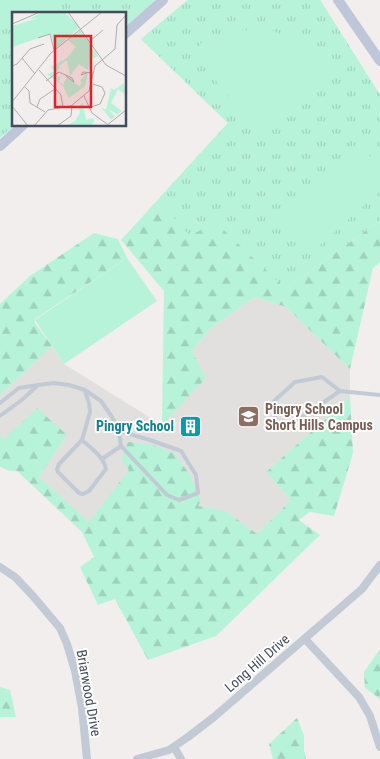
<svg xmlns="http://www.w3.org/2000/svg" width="380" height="759" font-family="'Roboto Condensed',sans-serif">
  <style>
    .education { fill: #e2dfdf }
    .forest { fill: url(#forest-firs) }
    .park { fill: url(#park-tufts) }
    .garden { fill: #b7f3d9 }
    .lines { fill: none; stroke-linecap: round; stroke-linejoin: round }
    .lane { stroke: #c2cad6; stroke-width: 4 }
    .street { stroke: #c2cad6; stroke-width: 8 }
    .secondary { stroke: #bec6d9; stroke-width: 10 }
    .labels { text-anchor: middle; stroke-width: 4; stroke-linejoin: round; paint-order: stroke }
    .education-label { font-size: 14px; font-weight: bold; fill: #785e54; stroke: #fff; text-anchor: start }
    .culture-label { font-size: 14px; font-weight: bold; fill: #0d838f; stroke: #fff; text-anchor: end }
    .street-label { font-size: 14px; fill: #444d5d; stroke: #fff }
    .inset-road { fill: none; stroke: #acaeb3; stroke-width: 1 }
    .view { fill: #d62828; fill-opacity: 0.15; stroke: #d62828; stroke-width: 2.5 }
    .inset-edge { fill: none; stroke: #444d5d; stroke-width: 2.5 }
  </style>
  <defs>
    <pattern id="forest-firs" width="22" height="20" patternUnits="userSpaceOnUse" patternTransform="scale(1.25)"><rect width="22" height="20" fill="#b7f3d9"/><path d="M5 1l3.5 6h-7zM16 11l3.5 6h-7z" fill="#9fd2bd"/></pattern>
    <pattern id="park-tufts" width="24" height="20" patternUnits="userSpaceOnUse" patternTransform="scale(1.25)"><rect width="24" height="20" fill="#b7f3d9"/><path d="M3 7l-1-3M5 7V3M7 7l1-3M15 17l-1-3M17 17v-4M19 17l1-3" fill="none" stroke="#9fd2bd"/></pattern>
  </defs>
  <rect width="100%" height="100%" fill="#f1eeed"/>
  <!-- education -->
  <path class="education" d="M255,297L286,307L350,369V397L266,472L291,500L257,534L226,511L194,506L89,523L39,477L67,435L3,439L0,436V395L52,346L64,364L162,425L192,351L211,328Z"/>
  <!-- forest -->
  <g class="forest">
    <path d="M188,0H320L380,95L286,289L380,220V262L373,268L350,369L286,307L255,297L211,328L192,351L206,378L162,425L164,291L121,240L228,123L141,39Z"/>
    <path d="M94,233L118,239L127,258L35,319V323L52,346L0,395V304L30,276Z"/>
    <path d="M350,397L353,453L334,516L310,512L299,520L320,535L216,636L148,660L115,599L98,605L80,567L94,557L82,532L17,471H10L0,467V436L4,439L37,408L67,435L39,477L89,522L129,470L121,459L128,442L153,445L175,454L190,475L201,501L198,506L226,511L257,534L291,500L266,472Z"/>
    <path d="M380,649V699L365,688L364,672Z"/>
    <path d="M0,687L10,690L16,717H0Z"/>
    <path d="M297,718L304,735V750L306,759H273L269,744Z"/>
  </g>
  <!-- park -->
  <g class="park">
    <path d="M0,0H155L125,27V14H14V125H15L0,138Z"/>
    <path d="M188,0H320L380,95V220L286,289L215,222L190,236L158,200L228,123L141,39Z"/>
  </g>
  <!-- garden -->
  <g class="garden">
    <path d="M0,0H46L50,14H14V29L0,24Z"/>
    <path d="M247,30H271L294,41L317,56L331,73L256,129L192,52L205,40L223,33Z"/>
    <path d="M362,147L380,168V191L309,255L279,222Z"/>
    <path d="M127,258L157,301L64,364L35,320Z"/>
  </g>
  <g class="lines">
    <!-- lane -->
    <g class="lane">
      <path d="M38,385L54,383L69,385L85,390L101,401L112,417L119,431L121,446L167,495L179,500L198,493L196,475L181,451L150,440L119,431"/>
      <path d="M340,391L286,428L276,421L272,403L295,382L322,377L340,391L380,395"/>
      <path d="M0,403L19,388L38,385L23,399L0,416"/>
      <path d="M82,440C91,448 104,457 106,469L89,491L83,494L79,493L58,472L57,469L59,464L82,440L90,412L89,403L85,391"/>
      <path d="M102,459L121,446"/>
    </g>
    <!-- street -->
    <g class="street">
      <path d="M0,567L15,577L33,596L60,628L67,644L75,671L82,708L87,759"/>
      <path d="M305,639L359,697L370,716L380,747"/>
      <path d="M174,747L181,759"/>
      <path d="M137,759L169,750L188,737L214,717L362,589L380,565"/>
    </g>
    <!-- secondary -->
    <g class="secondary">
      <path d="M338,0L380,61"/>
      <path d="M125,34L163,0"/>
      <path d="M0,146L23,125"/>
    </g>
  </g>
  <!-- icons -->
  <defs>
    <symbol id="school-square" viewBox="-11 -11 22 22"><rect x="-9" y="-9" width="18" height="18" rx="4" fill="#8d6e63" stroke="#fff"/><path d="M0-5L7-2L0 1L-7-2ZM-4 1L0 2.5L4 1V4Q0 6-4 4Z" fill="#fff"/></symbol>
    <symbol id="building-square" viewBox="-11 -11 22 22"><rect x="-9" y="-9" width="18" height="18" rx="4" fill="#0f9aa8" stroke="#fff"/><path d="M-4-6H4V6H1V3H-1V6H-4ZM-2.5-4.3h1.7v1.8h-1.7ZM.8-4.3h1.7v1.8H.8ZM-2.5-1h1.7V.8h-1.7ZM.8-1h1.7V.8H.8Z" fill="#fff"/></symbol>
  </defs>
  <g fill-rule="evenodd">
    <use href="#school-square" x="236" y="404" width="25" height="25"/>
    <use href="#building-square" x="178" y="414" width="25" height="25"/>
  </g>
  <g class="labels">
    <!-- education labels -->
    <g class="education-label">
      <text x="265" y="414">Pingry School<tspan x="265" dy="16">Short Hills Campus</tspan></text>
    </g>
    <!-- culture labels -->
    <g class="culture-label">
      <text x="174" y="431">Pingry School</text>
    </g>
    <!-- street labels -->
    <g class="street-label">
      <text transform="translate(257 663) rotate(-41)" y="5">Long Hill Drive</text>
      <text transform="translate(89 693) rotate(80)" y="5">Briarwood Drive</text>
    </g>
  </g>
  <!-- overview -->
  <g transform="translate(12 12)">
    <rect width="114" height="114" fill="#f1eeed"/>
    <path d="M31,0H52L42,10L12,22L26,6L17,7ZM64,35L83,39L86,44L78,49L76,58L67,52L58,64L55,48L47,54L48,56L41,63L49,65L47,69L51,73L55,65L67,74L70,71L68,68L76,61L73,74L57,86L51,74L35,62L43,59L38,55L55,46ZM112,71L114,83L106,77L99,91L110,99L105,102L96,97L103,104L99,108L89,95L94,98L99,76L102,78ZM71,91L74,108L81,106L83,113L81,110L80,114H53L63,109L68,101L66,95Z" fill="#b7f3d9"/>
    <path d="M52,0L68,15L43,37L39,22L0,35V14L26,6L31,12L42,10ZM69,18L83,41L70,51L58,43L64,35L56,28Z" fill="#b7f3d9"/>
    <path class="inset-road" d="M56,0L94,53L114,64M0,12L28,0M26,26L38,22L42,38M78,29L91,18M10,46L23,62M0,54L5,52L18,37L32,32M27,58L49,83L51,95M47,60L60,66L62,70L54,64M75,61L69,63L71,60L81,61M34,69L42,63L47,60L42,64M13,75L17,79L18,91L33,100M72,84L80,101L95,112M0,90L39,41L90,0M0,94L16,114M25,95L28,87L43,77M79,95L88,92L93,81L90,75L81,72M22,114L36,98L59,94L77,79L83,54L103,37L105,13L114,3M45,114L59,104L60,94M94,114L114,98"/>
    <path class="view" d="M43,24H79V95H43Z"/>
    <rect width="114" height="114" class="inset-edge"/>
  </g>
</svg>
